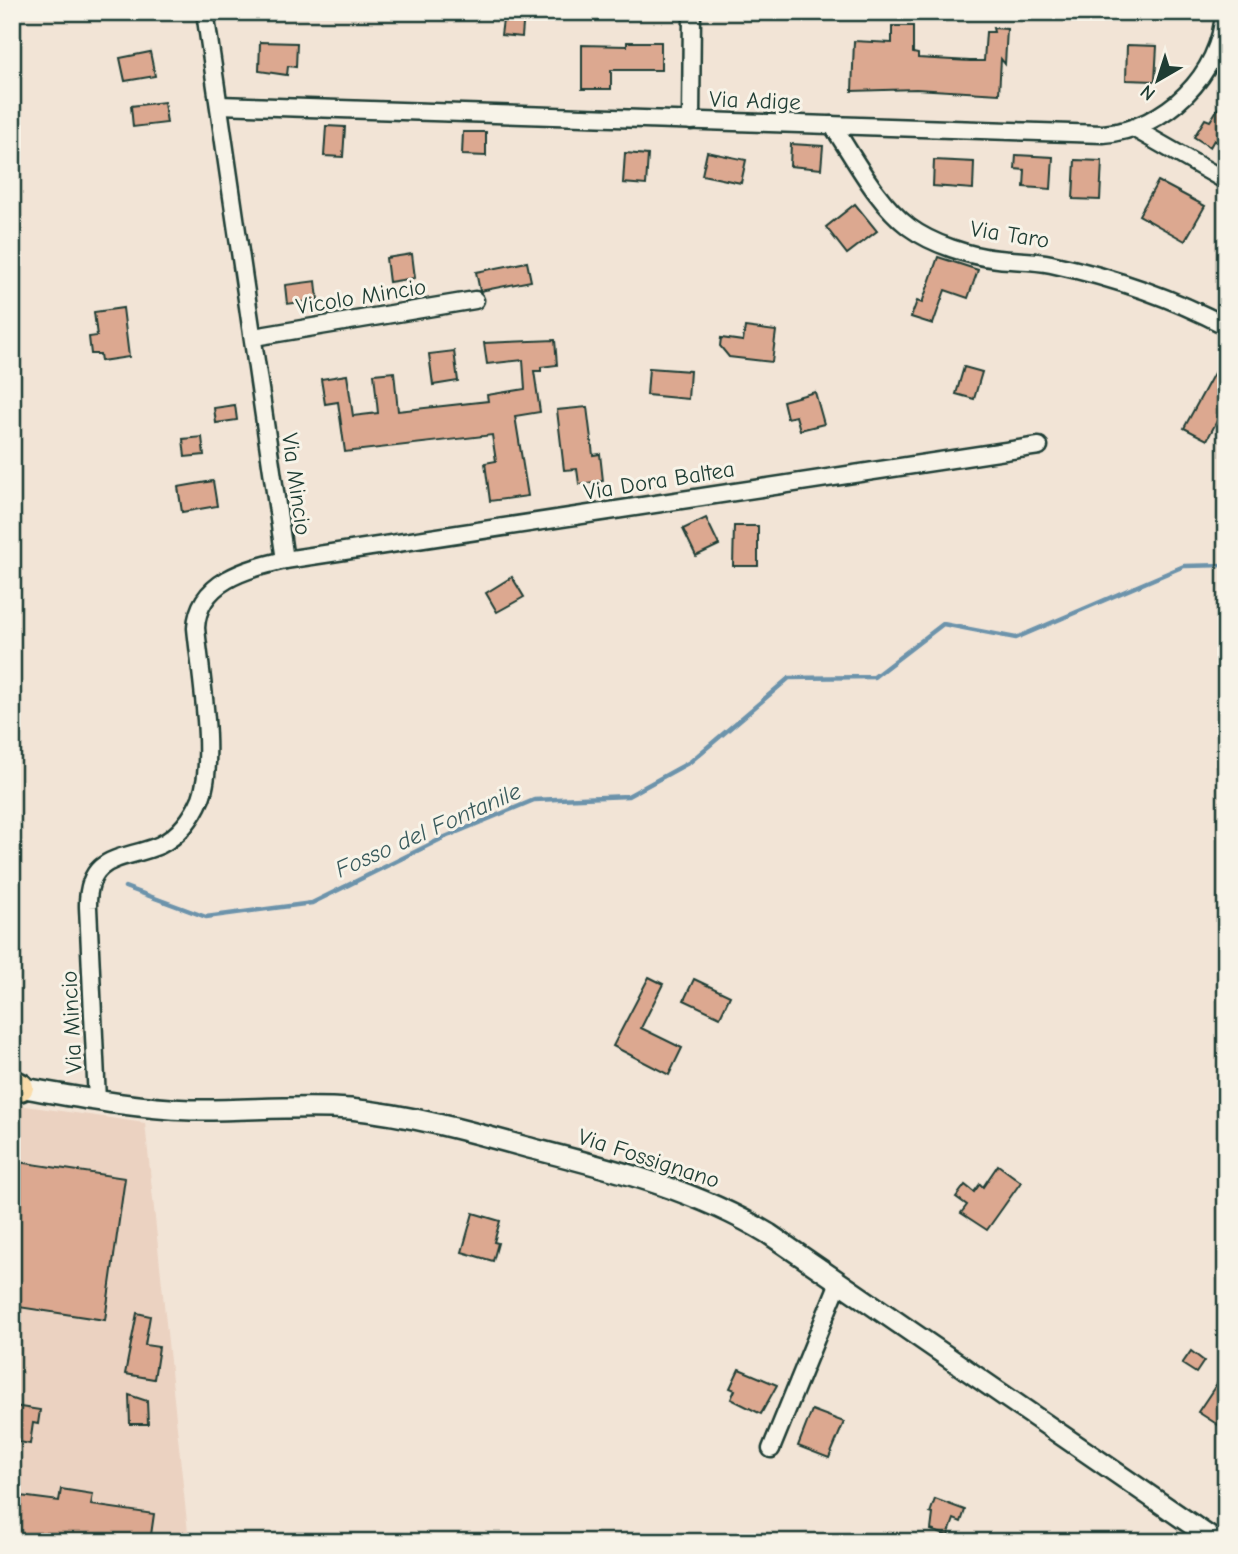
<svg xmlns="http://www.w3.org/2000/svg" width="1238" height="1554" font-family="'Comic Neue',sans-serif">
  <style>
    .built { fill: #ebd2c1 }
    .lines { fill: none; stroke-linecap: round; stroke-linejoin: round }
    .stream { stroke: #6c93ab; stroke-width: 4.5 }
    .building { fill: #dca890; stroke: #1f3d34; stroke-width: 2 }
    .minor-casing { stroke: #1f3d34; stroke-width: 21 }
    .tertiary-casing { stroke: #1f3d34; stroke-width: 24 }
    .trunk-casing { stroke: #1f3d34; stroke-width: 32 }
    .minor { stroke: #f7f3e8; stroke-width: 16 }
    .tertiary { stroke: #f7f3e8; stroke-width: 19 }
    .trunk { stroke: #faddab; stroke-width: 26 }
    .labels { text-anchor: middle; stroke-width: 6; stroke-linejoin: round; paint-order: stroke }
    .street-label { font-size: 23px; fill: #1f3d34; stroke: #f7f3e8 }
    .water-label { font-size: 24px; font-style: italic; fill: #395a5c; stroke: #f7f3e8 }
  </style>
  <rect width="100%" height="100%" fill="#f2e4d6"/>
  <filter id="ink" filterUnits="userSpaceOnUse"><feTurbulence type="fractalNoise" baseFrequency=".0143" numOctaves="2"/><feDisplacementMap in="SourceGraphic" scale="14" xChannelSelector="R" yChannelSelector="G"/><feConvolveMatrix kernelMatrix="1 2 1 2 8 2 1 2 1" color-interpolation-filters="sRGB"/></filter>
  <g filter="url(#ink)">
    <!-- built -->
    <path class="built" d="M12,1104L145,1123L189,1542H12Z"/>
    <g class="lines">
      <!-- stream -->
      <path class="stream" d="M125,887L206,917L312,903L445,837L534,800L628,796L690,762L789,678L874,677L943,624L1016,638L1184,566L1226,565"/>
    </g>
    <!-- building -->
    <g class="building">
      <path d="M504,12H524L522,37L501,35Z"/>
      <path d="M892,26H913V53L918,54V58L970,61H984L986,32H994L993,28L1007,29L1005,64L1001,59L999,94L916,89L852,91L854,41L892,43Z"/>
      <path d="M260,42L297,43L296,67L288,66L287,75L259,71Z"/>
      <path d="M627,42H661V70H611V89H582V45L627,46Z"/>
      <path d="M1127,45L1157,46L1155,81L1126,80Z"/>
      <path d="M150,52L155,76L125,81L120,58Z"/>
      <path d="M1226,96V138L1222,145L1214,140L1210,147L1194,137L1205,119L1210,121Z"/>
      <path d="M164,102L167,123L133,127L131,106Z"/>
      <path d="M326,126L345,127L343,157L324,156Z"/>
      <path d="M463,132H486V156L462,155Z"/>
      <path d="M791,144L823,146L821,169L790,166Z"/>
      <path d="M707,152L746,160L741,183L702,175Z"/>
      <path d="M625,153L648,155L646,185L623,183Z"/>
      <path d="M1016,155L1053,157L1051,189L1024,187L1025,170L1015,169Z"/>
      <path d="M934,160L974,162L973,189L933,186Z"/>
      <path d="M1075,160L1102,161L1100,200L1073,199Z"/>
      <path d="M1158,181L1205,206L1185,241L1139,215Z"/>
      <path d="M855,204L877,231L847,254L826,227Z"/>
      <path d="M412,254L415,278L389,282L386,258Z"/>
      <path d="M938,257L978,270L968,298L945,290L933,324L911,317L917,301L922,303Z"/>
      <path d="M527,262L531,281L480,291L476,272Z"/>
      <path d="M316,281L318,300L287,304L285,285Z"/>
      <path d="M123,308L129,357L101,361L100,354H91L89,337L97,336L94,312Z"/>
      <path d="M745,327L776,331L772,362L729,357L720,346L721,338L743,341Z"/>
      <path d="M555,340L557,365L541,367V371H534L540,412L515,416L528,496L490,501L485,463L496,461L492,435L345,452L338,402L325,404L321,379L347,375L353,416L378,413L374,374L394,372L398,411L488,401L487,395L525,389L523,360L487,364L484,343Z"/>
      <path d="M454,351L458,381L433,385L429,354Z"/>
      <path d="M1226,351V404L1207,440L1184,428Z"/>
      <path d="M964,367L982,372L974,399L956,394Z"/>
      <path d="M649,368L690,371L688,399L647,395Z"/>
      <path d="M815,392L824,424L800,430L796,416L787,418L783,401Z"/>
      <path d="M235,405L237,420L216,423L214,408Z"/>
      <path d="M587,407L593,455L600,454L603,481L579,484L577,469L564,470L557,410Z"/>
      <path d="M202,437L204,455L185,457L183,439Z"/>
      <path d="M213,481L217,506L182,512L178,487Z"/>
      <path d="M706,518L719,545L696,556L683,529Z"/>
      <path d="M734,526H758V566H733Z"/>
      <path d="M512,577L524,597L497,612L486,593Z"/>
      <path d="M649,977L663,984L641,1028L682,1048L669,1075L613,1046Z"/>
      <path d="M694,979L730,996L720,1017L684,1000Z"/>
      <path d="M12,1161L125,1178L105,1320L12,1306Z"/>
      <path d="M998,1165L1021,1182L987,1230L961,1213L967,1205L956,1197L965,1185L974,1192L980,1184L983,1187Z"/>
      <path d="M473,1213L500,1221L494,1242L498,1243L493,1261L462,1252Z"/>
      <path d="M137,1313L150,1316L145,1345L159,1347L154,1379L125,1374Z"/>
      <path d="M1191,1351L1204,1361L1196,1373L1182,1364Z"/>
      <path d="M739,1369L777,1385L761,1414L731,1399L735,1390L730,1388Z"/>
      <path d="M1218,1382L1226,1387V1430L1198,1412Z"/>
      <path d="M129,1395L147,1401L148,1424H130Z"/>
      <path d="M14,1406L40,1410L38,1424L33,1423L30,1444L14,1441L18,1421L12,1420Z"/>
      <path d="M812,1410L844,1422L829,1458L798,1446Z"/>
      <path d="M61,1489L93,1494L91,1505L154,1514L150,1542H12V1495L59,1501Z"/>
      <path d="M935,1499L965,1510L961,1522L954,1519L948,1536L931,1530L933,1514L930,1513Z"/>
    </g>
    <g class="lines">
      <defs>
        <g id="minor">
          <path d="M219,105L1103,134C1165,129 1221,75 1224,12"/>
          <path d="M691,121L692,12"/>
          <path d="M832,125C855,159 876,202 909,227C932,244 969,256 998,259C1015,261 1033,260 1051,264C1111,277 1171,297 1226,326"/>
          <path d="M1133,128L1226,181"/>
          <path d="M254,337L475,300"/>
          <path d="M285,560L1039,446"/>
          <path d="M97,1101L88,907C87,852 124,861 160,845C179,836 193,817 201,798C216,759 200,671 196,628C198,581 247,569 285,560L205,12"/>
          <path d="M771,1449L839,1282"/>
        </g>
        <path id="tertiary" d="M12,1086C72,1096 130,1108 191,1110C244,1111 296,1105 350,1109C410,1115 468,1131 526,1147C611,1169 693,1188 769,1234L1217,1542"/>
        <path id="trunk" d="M12,1083L20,1087"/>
      </defs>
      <!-- minor casing -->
      <use href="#minor" class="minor-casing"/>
      <!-- tertiary casing -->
      <use href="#tertiary" class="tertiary-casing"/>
      <!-- trunk casing -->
      <use href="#trunk" class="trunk-casing"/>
      <!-- minor -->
      <use href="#minor" class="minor"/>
      <!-- tertiary -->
      <use href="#tertiary" class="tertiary"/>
      <!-- trunk -->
      <use href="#trunk" class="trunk"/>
    </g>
  </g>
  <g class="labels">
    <!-- street labels -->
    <g class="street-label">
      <text transform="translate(755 100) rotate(2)" y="8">Via Adige</text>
      <text transform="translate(1010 234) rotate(9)" y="8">Via Taro</text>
      <text transform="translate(361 296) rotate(-9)" y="8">Vicolo Mincio</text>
      <text transform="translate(659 480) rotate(-9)" y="8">Via Dora Baltea</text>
      <text transform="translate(297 484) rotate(82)" y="8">Via Mincio</text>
      <text transform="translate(71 1022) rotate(-93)" y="8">Via Mincio</text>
      <text transform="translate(649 1158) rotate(18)" y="8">Via Fossignano</text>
    </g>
    <!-- water labels -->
    <g class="water-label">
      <text transform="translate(428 830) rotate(-24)" y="8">Fosso del Fontanile</text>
    </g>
  </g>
  <!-- margin -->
  <rect width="1238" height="1554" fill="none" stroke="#f7f3e8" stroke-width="42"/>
  <rect x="21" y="21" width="1196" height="1512" fill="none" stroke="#1f3d34" stroke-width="2.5" filter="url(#ink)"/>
  <!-- north arrow -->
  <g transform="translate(1158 80) rotate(219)" stroke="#f7f3e8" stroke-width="5" paint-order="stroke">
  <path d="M0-5L12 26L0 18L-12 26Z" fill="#1f3d34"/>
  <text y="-10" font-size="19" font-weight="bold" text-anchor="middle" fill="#1f3d34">N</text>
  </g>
</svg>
